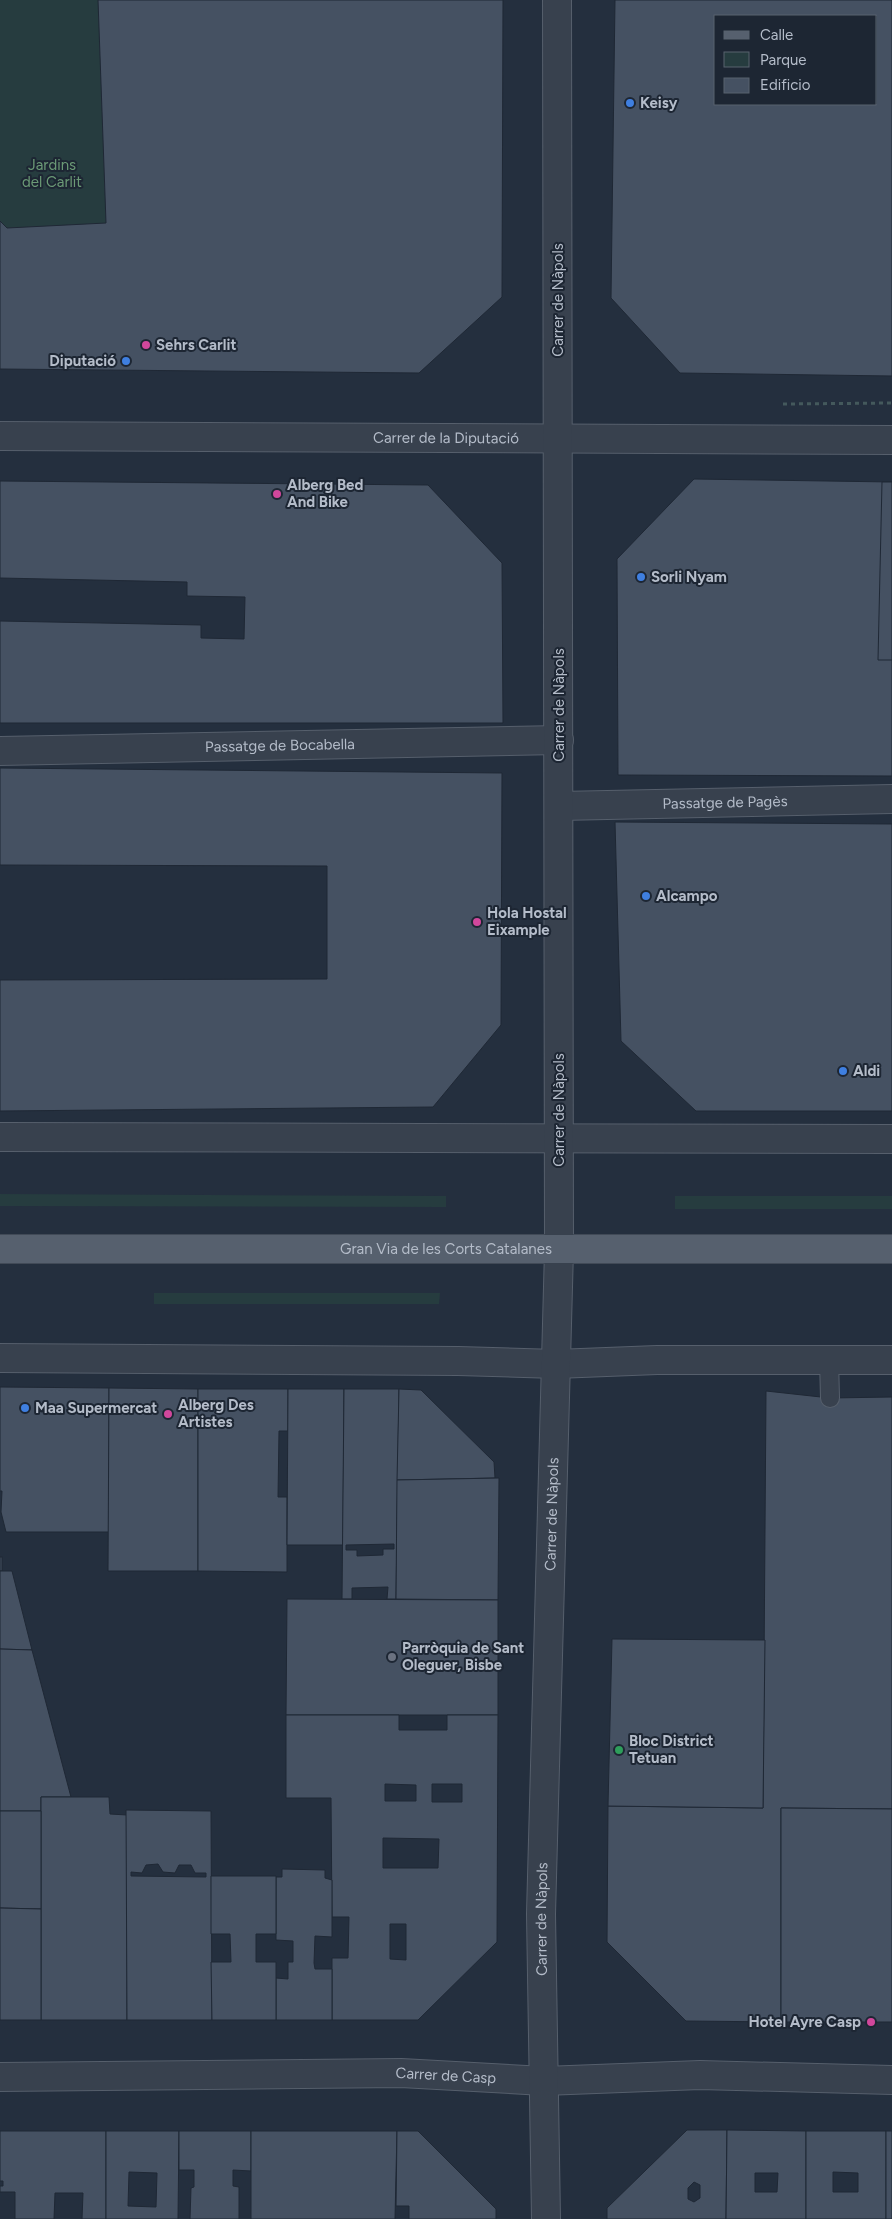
<svg xmlns="http://www.w3.org/2000/svg" width="892" height="2219" font-family="Figtree,sans-serif">
  <style>
    .green { fill: #263c3f }
    .building { fill: #455162; stroke: #1f2835; fill-rule: evenodd }
    .lines { fill: none; stroke-linecap: round; stroke-linejoin: round }
    .lane-casing { stroke: #565f6c; stroke-width: 20 }
    .street-casing { stroke: #565f6c; stroke-width: 30 }
    .primary-casing { stroke: #414a57; stroke-width: 30 }
    .path { stroke: #44595c; stroke-width: 3; stroke-dasharray: 4 4; stroke-linecap: butt }
    .lane { stroke: #38414e; stroke-width: 18 }
    .street { stroke: #38414e; stroke-width: 28 }
    .primary { stroke: #56606e; stroke-width: 28 }
    .shop-dot { fill: #3f7fe0; stroke: #1d2633; stroke-width: 2 }
    .hotel-dot { fill: #d1479c; stroke: #1d2633; stroke-width: 2 }
    .worship-dot { fill: #6b7280; stroke: #1d2633; stroke-width: 2 }
    .leisure-dot { fill: #2e9e5b; stroke: #1d2633; stroke-width: 2 }
    .labels { text-anchor: middle; stroke-width: 4; stroke-linejoin: round; paint-order: stroke }
    .poi-label { font-size: 15px; font-weight: bold; fill: #b4bcc9; stroke: #1d2633; text-anchor: start }
    .park-label { font-size: 15px; fill: #6b9a76; stroke: #1d2633 }
    .street-label { font-size: 15px; fill: #b4bcc9; stroke: #1d2633 }
  </style>
  <rect width="100%" height="100%" fill="#242f3e"/>
  <!-- green -->
  <g class="green">
    <path d="M0,0H98L106,223L7,228L0,221Z"/>
    <path d="M0,1194L446,1196V1207L0,1206Z"/>
    <rect x="675" y="1196" width="217" height="13"/>
    <path d="M154,1293H440L439,1304H154Z"/>
  </g>
  <!-- building -->
  <g class="building">
    <path d="M98,0H503L502,297L419,373L0,369V221L7,228L106,223Z"/>
    <path d="M615,0H892V376L680,373L611,298ZM716,16H876V104H716Z"/>
    <path d="M694,479L892,482V776L618,775L617,559Z"/>
    <path d="M0,481L428,485L502,563L503,723H0V621L201,625V638L244,639L245,597L187,596V582L0,578Z"/>
    <path d="M882,482H892V660H878Z"/>
    <path d="M0,768L502,773L501,1025L433,1107L0,1111V980L327,979V866L0,865Z"/>
    <path d="M615,822L892,824V1111H696L621,1041Z"/>
    <path d="M0,1387L109,1388V1532H6L1,1512L2,1491H0Z"/>
    <path d="M109,1388L198,1389V1571H108Z"/>
    <path d="M198,1389H288V1431H279L278,1497H287V1572L198,1571Z"/>
    <path d="M288,1389H344L343,1545H287Z"/>
    <path d="M344,1389H399L396,1599H387L388,1587L352,1588V1599H342ZM394,1544V1549H383V1555L357,1556V1550H346V1545Z"/>
    <path d="M399,1389L421,1390L494,1462L495,1478L397,1480Z"/>
    <path d="M766,1391L830,1398L892,1397V1809L781,1808V2022L686,2021L607,1942L608,1806L763,1808Z"/>
    <path d="M499,1478L498,1600L396,1599L397,1480Z"/>
    <rect x="0" y="1557" width="2" height="14"/>
    <path d="M0,1571H12L32,1650L0,1649Z"/>
    <path d="M287,1599L498,1600V1715H286Z"/>
    <path d="M612,1639L765,1640L763,1808L608,1806Z"/>
    <path d="M0,1649L32,1650L71,1797H41V1811H0Z"/>
    <path d="M286,1715H399V1730H447V1715H498L497,1942L418,2020H332V1958H348L349,1917H332L331,1798H286ZM385,1784L416,1785V1801H385ZM432,1784H462V1802H432ZM383,1838L439,1839L438,1868H383ZM390,1924H406V1960L390,1959Z"/>
    <path d="M41,1797H109L110,1814L127,1815V2020H41Z"/>
    <path d="M781,1808L892,1809V2022H781Z"/>
    <path d="M126,1810L211,1811L212,2020H127ZM158,1864L163,1872L175,1873L179,1865H191L195,1873H206V1877L131,1876V1872L142,1873L146,1865Z"/>
    <path d="M0,1811H41V1909L0,1908Z"/>
    <path d="M282,1869L325,1870V1878L332,1880V1937L315,1936L314,1963L315,1969H332V2020H276V1978L288,1979V1962H293V1941L276,1940V1877H282Z"/>
    <path d="M211,1876H276V1934H256V1962H276V2020H212L211,1962H231L230,1934H211Z"/>
    <path d="M0,1908L41,1909V2020H0Z"/>
    <path d="M687,2130H727L726,2219H607V2208ZM694,2182L700,2185V2198L694,2202L688,2199V2188Z"/>
    <path d="M727,2130L806,2131V2219H726ZM755,2173H778L777,2192H755Z"/>
    <path d="M0,2131H106V2219H82L83,2193H55L54,2219H15V2192H0V2186H3V2181H0Z"/>
    <path d="M106,2131H179L178,2219H106ZM129,2172L157,2173L156,2207L128,2206Z"/>
    <path d="M179,2131H251V2171L233,2170V2186L239,2187V2219H190L191,2188L194,2187V2170H179Z"/>
    <path d="M251,2131H397L395,2219H251Z"/>
    <path d="M397,2131H418L496,2209V2219H409V2206H396Z"/>
    <path d="M806,2131H886V2219H806ZM833,2172L858,2173V2192H833Z"/>
    <rect x="886" y="2131" width="6" height="88"/>
  </g>
  <g class="lines">
    <defs>
      <path id="lane" d="M829,1359L830,1398"/>
      <g id="street">
        <path id="s1" d="M0,436L892,440"/>
        <path id="s2" d="M0,751L559,740"/>
        <path id="s3" d="M559,806L892,799"/>
        <path d="M0,1137L892,1139"/>
        <path d="M0,1358L458,1361L556,1364L657,1360H892"/>
        <path id="s4" d="M0,2077L401,2073L544,2081L700,2075L892,2080"/>
        <path id="s5" d="M546,2219L541,1914L559,1250L557,0"/>
      </g>
      <g id="primary">
        <path id="s6" d="M0,1249H892"/>
      </g>
    </defs>
    <!-- lane casing -->
    <use href="#lane" class="lane-casing"/>
    <!-- street casing -->
    <use href="#street" class="street-casing"/>
    <!-- primary casing -->
    <use href="#primary" class="primary-casing"/>
    <!-- path -->
    <path class="path" d="M783,404L892,403"/>
    <!-- lane -->
    <use href="#lane" class="lane"/>
    <!-- street -->
    <use href="#street" class="street"/>
    <!-- primary -->
    <use href="#primary" class="primary"/>
  </g>
  <!-- markers -->
  <g class="shop-dot">
    <circle cx="630" cy="103" r="5"/>
    <circle cx="126" cy="361" r="5"/>
    <circle cx="641" cy="577" r="5"/>
    <circle cx="646" cy="896" r="5"/>
    <circle cx="843" cy="1071" r="5"/>
    <circle cx="25" cy="1408" r="5"/>
  </g>
  <g class="hotel-dot">
    <circle cx="146" cy="345" r="5"/>
    <circle cx="277" cy="494" r="5"/>
    <circle cx="477" cy="922" r="5"/>
    <circle cx="168" cy="1414" r="5"/>
    <circle cx="871" cy="2022" r="5"/>
  </g>
  <circle class="worship-dot" cx="392" cy="1657" r="5"/>
  <circle class="leisure-dot" cx="619" cy="1750" r="5"/>
  <g class="labels">
    <!-- poi labels -->
    <g class="poi-label">
      <text x="640" y="108">Keisy</text>
      <text x="156" y="350">Sehrs Carlit</text>
      <text x="116" y="366" text-anchor="end">Diputació</text>
      <text x="287" y="490">Alberg Bed<tspan x="287" dy="17">And Bike</tspan></text>
      <text x="651" y="582">Sorli Nyam</text>
      <text x="656" y="901">Alcampo</text>
      <text x="487" y="918">Hola Hostal<tspan x="487" dy="17">Eixample</tspan></text>
      <text x="853" y="1076">Aldi</text>
      <text x="178" y="1410">Alberg Des<tspan x="178" dy="17">Artistes</tspan></text>
      <text x="35" y="1413">Maa Supermercat</text>
      <text x="402" y="1653">Parròquia de Sant<tspan x="402" dy="17">Oleguer, Bisbe</tspan></text>
      <text x="629" y="1746">Bloc District<tspan x="629" dy="17">Tetuan</tspan></text>
      <text x="861" y="2027" text-anchor="end">Hotel Ayre Casp</text>
    </g>
    <!-- park labels -->
    <g class="park-label">
      <text x="52" y="170">Jardins<tspan x="52" dy="17">del Carlit</tspan></text>
    </g>
    <!-- street labels -->
    <g class="street-label">
      <text transform="translate(558 300) rotate(-90)" y="5">Carrer de Nàpols</text>
      <text dy="5" stroke="none"><textPath href="#s1" startOffset="446">Carrer de la Diputació</textPath></text>
      <text transform="translate(559 705) rotate(-90)" y="5">Carrer de Nàpols</text>
      <text dy="5" stroke="none"><textPath href="#s2" startOffset="280">Passatge de Bocabella</textPath></text>
      <text dy="5" stroke="none"><textPath href="#s3" startOffset="166">Passatge de Pagès</textPath></text>
      <text transform="translate(559 1110) rotate(-90)" y="5">Carrer de Nàpols</text>
      <text dy="5" stroke="none"><textPath href="#s6" startOffset="446">Gran Via de les Corts Catalanes</textPath></text>
      <text dy="5" stroke="none"><textPath href="#s5" startOffset="705">Carrer de Nàpols</textPath></text>
      <text dy="5" stroke="none"><textPath href="#s5" startOffset="300">Carrer de Nàpols</textPath></text>
      <text dy="5" stroke="none"><textPath href="#s4" startOffset="446">Carrer de Casp</textPath></text>
    </g>
  </g>
  <!-- legend -->
  <rect x="714" y="15" width="162" height="90" fill="#1d2633" stroke="#59626f"/>
  <rect x="724" y="31" width="25" height="8" fill="#56606e" stroke="#59626f"/>
  <text x="760" y="40" font-size="15" fill="#b4bcc9">Calle</text>
  <rect x="724" y="52" width="25" height="15" fill="#263c3f" stroke="#59626f"/>
  <text x="760" y="65" font-size="15" fill="#b4bcc9">Parque</text>
  <rect x="724" y="78" width="25" height="15" fill="#455162" stroke="#59626f"/>
  <text x="760" y="90" font-size="15" fill="#b4bcc9">Edificio</text>
</svg>
